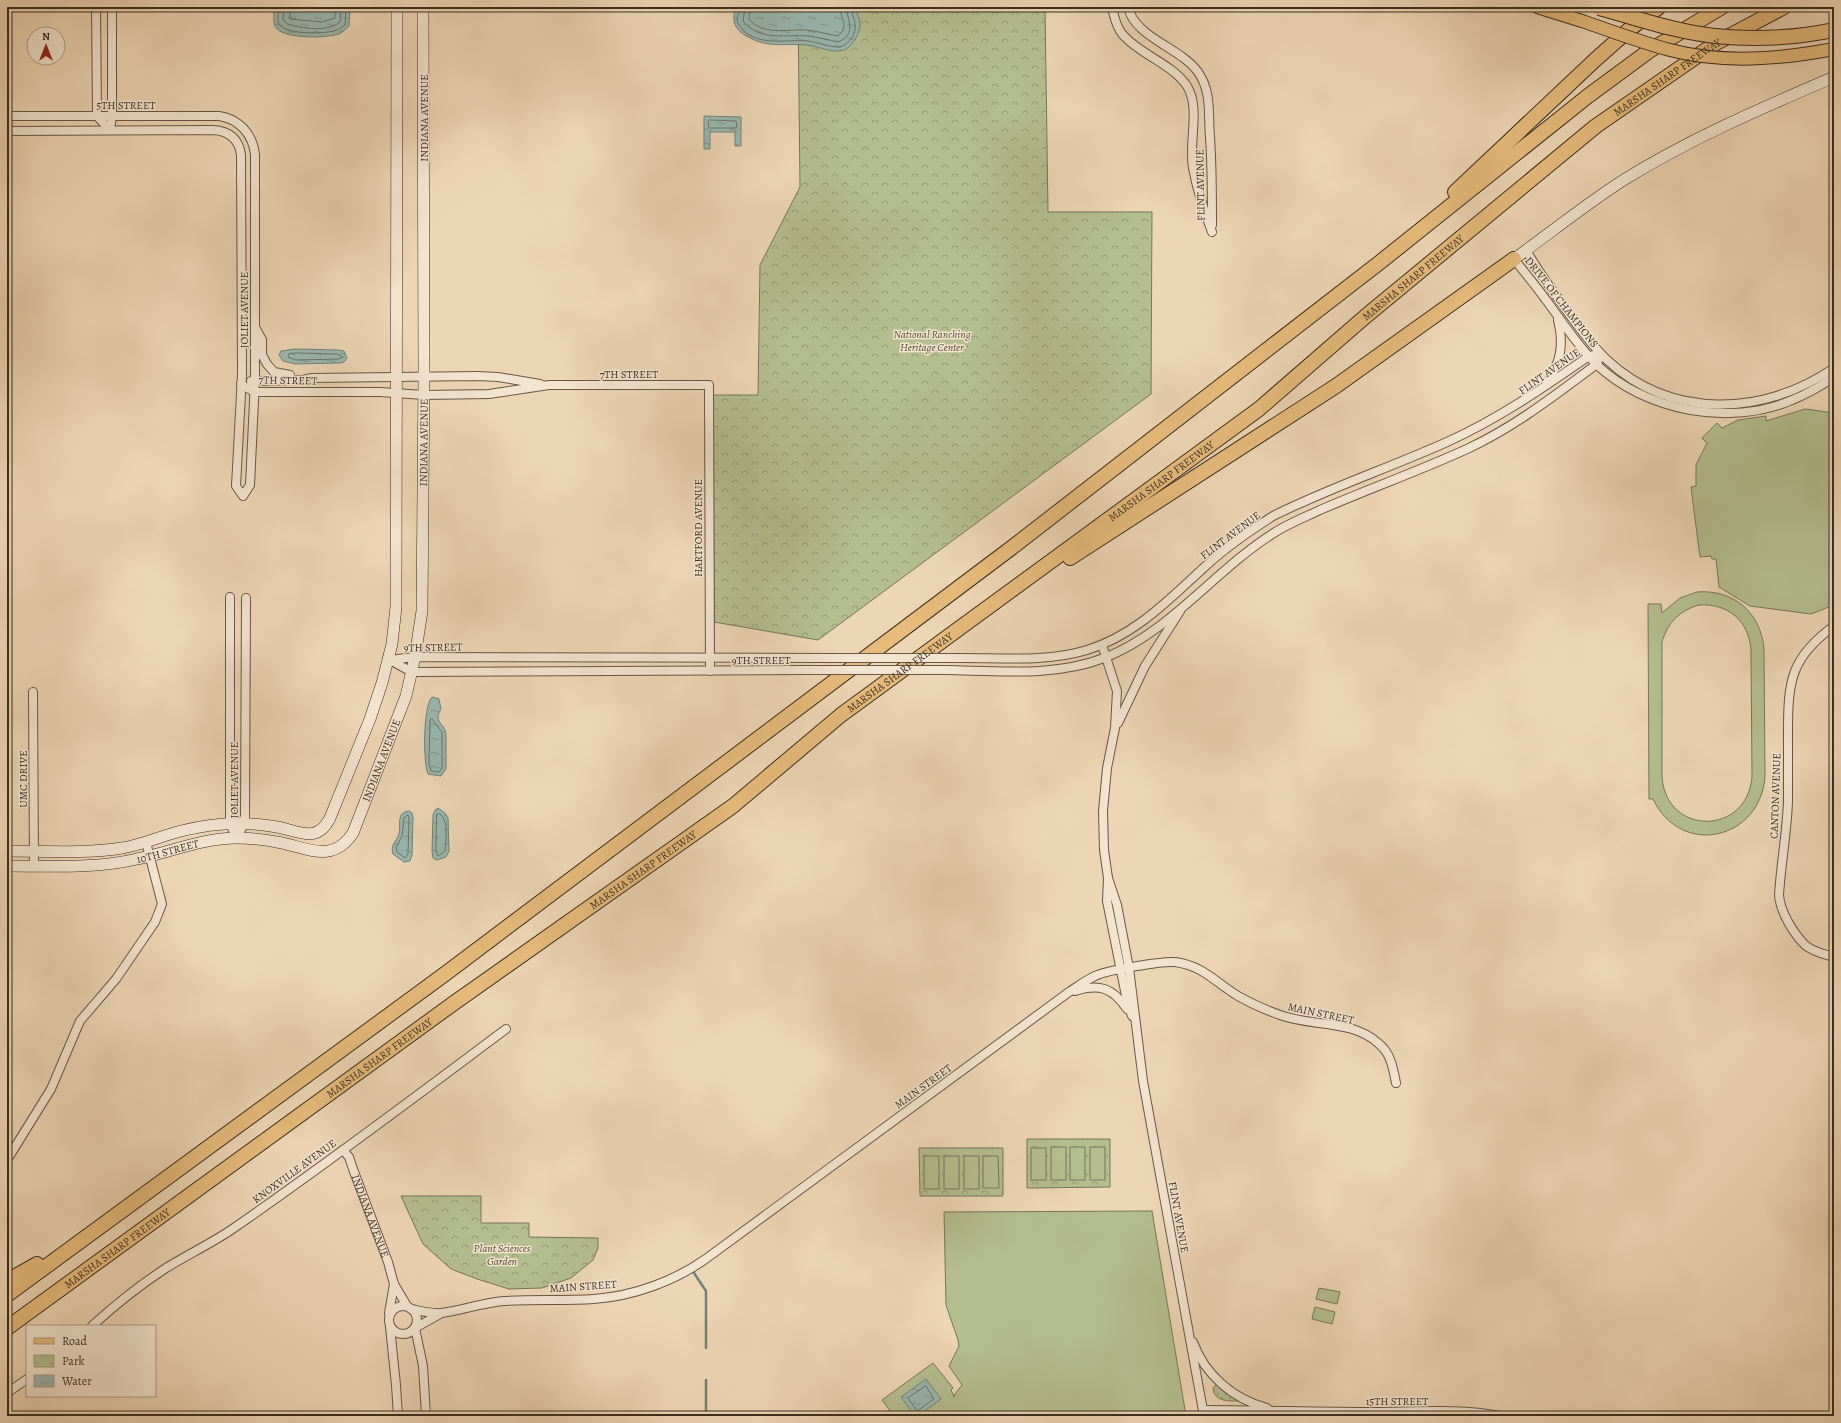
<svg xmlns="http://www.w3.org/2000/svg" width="1841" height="1423" font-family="Alegreya,serif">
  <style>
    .grass { fill: url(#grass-dots); stroke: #777658 }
    .park { fill: url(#park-crowns); stroke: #777658 }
    .garden { fill: #b4be91; stroke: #777658; fill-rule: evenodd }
    .water { fill: url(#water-ripples); stroke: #738178 }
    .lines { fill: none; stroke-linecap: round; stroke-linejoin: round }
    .shore { stroke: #6a7469; stroke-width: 1 }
    .stream { stroke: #738178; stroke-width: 2.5 }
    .street-casing { stroke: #675846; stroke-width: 10 }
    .secondary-casing { stroke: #3a2e20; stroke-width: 12 }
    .primary-casing { stroke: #3a2e20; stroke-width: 14 }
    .highway-casing { stroke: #3a2e20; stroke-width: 16 }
    .street { stroke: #f3e4d0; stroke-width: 8 }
    .secondary { stroke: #f3e4d0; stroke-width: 11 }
    .primary { stroke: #e6bb7b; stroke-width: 12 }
    .highway { stroke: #e6bb7b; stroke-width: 14 }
    .street-bridge-casing { stroke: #675846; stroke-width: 10; stroke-linecap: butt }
    .primary-bridge-casing { stroke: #3a2e20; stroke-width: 14; stroke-linecap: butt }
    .highway-bridge-casing { stroke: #3a2e20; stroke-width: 16; stroke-linecap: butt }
    .street-bridge { stroke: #f3e4d0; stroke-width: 8 }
    .primary-bridge { stroke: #e6bb7b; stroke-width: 12 }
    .highway-bridge { stroke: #e6bb7b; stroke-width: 14 }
    .labels { text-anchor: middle; stroke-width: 3; stroke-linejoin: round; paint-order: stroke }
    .street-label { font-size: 11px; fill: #3a2e20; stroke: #f3e4d0 }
    .park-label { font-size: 11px; font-style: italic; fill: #524b37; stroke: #f3e4d0 }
  </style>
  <defs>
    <pattern id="grass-dots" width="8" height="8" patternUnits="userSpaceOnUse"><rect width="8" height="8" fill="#b4be91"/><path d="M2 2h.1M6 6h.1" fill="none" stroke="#939b76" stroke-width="1.8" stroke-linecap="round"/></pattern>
    <pattern id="park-crowns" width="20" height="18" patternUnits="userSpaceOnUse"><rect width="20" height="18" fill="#b4be91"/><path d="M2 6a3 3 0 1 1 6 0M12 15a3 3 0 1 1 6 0" fill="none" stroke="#939b76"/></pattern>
    <pattern id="water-ripples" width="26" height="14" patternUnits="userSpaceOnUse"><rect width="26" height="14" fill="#99b9b2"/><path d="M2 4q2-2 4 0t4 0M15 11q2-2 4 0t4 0" fill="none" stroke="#7e9790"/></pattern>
  </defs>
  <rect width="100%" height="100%" fill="#edd6b6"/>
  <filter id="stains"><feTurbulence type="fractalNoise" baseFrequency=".005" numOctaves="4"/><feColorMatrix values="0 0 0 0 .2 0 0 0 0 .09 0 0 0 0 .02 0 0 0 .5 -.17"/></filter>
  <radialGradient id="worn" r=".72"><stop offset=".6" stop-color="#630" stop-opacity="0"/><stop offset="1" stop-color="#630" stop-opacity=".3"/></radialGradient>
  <!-- grass -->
  <path class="grass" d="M1217,1384L1240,1401C1229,1401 1214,1402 1213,1388Z"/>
  <!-- park -->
  <g class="park">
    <path d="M798,7H1045L1048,212H1152L1151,394L818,640L714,622L713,395H758L760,265L800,187Z"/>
    <path d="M1027,1139H1110V1187L1027,1188Z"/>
    <path d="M919,1148H1003V1196H920Z"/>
    <path d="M401,1196H481V1223H529V1237L598,1238V1248L593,1260L571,1278L542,1288L509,1289L477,1279L451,1269L423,1244Z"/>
  </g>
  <!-- garden -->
  <g class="garden">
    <path d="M1805,409L1834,413V605L1811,614L1750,606L1719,587L1716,559H1712L1711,556L1700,557L1691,487L1696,486V465L1707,443L1702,438L1717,423L1722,428L1738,420L1766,416V421Z"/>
    <path d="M1697,592C1734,589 1761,613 1764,649L1765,777C1760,840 1681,858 1653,799H1649L1648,604H1661L1662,613L1680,598ZM1699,605C1728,603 1749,621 1751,650L1752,777C1747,836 1666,836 1662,777V642C1667,623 1680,610 1699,605Z"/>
    <rect x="1051" y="1147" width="15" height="33"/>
    <rect x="1070" y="1147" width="15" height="33"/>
    <rect x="1090" y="1147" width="15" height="33"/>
    <rect x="1031" y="1148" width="15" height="32"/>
    <rect x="924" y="1156" width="15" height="33"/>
    <rect x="944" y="1156" width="15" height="33"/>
    <rect x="964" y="1156" width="15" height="33"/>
    <path d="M983,1156H998L999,1188H983Z"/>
    <path d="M1152,1211L1186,1416H894L882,1400L933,1363L953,1388L951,1390L954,1397L955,1394L962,1385L949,1366L959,1346L958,1340L946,1305L944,1212Z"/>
    <path d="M1319,1288L1340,1292L1337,1304L1316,1299Z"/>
    <path d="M1315,1307L1335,1312L1332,1324L1312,1319Z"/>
  </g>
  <!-- water -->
  <g class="water">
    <path d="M275,7H350L349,26C346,29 343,32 339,34C326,38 287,39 277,29C272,23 274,14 275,7Z"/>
    <path d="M736,7H854C857,13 861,20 860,27C858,37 850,51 839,51C829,52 817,46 806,45C783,43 767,49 745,35C733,28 732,19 736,7Z"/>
    <path d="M704,116L741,117V146H735V132H710V149H704Z"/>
    <path d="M295,349L338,350L344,351L347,358L344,362L340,363L295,364L283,361L279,355L281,351Z"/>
    <path d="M432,697L439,699L441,709C433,723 444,722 446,734V769L441,776L428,774C423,763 423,706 432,697Z"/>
    <path d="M438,808L445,813L448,818L449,851L446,857L437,860L433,858L432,851L433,815L435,810Z"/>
    <path d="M409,811L412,813L413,818L412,855L410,861L404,862L393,854C390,845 396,842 399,834C401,825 396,812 409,811Z"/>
    <path d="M926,1379L941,1399L918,1416H915L901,1397Z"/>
  </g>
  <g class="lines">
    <!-- shore -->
    <g class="shore">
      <path d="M279,7C279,13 276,20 280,25C287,35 327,34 337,30C340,29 343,26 345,25L346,7"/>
      <path d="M284,7L283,19L287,24C303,28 326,33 340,22L341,7"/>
      <path d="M290,7V19L322,22L335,18V7"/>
      <path d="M740,7C739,13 735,19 739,25C754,48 786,39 808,41C818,42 828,47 838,47C843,47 848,43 851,39C860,25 852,19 851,7"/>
      <path d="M745,7L743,21C760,42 785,34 808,36C818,37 828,40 838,42C858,34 847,19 846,7"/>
      <path d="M751,7L749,19C763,36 788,29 806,30C817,31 827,34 838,36C850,27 840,18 840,7"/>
      <path d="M710,120L736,121L737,127L736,128H709L708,122Z"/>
      <path d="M296,353L337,354L343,357L339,359L296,360L288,357L289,354Z"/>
      <path d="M432,719L442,732V768L439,772L431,771L429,763L430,720Z"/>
      <path d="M437,814H440C449,821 446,840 445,851L438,856L436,851Z"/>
      <path d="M408,815L409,819L408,854L405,858L397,852L396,847L402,836L404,818Z"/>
      <path d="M926,1386L934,1399L917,1411L908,1398Z"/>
    </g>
    <!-- stream -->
    <g class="stream">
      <path d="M692,1270L706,1291V1348"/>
      <path d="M706,1380V1416"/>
    </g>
    <defs>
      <g id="street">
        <path d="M96,7L97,116L110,130"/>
        <path d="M1112,7C1114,17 1117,30 1125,37C1143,56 1172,64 1187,86C1201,109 1188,142 1193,168C1197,189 1204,211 1212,232"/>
        <path d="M1128,7C1135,38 1180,47 1198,72C1212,92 1208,114 1210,137C1212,166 1212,195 1212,225"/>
        <path d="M7,116H219C239,119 253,134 255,155V380L250,485L243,496L236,486L242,375L241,155C239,139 229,131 213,130L7,131"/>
        <path d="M110,130L112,116V7"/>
        <path d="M1526,250C1538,271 1551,289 1565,308C1578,326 1591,345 1607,360C1672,420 1764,416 1834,368"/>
        <path d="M1514,259C1525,273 1536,286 1546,300C1562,321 1577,345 1596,364C1645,411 1730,427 1792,400C1807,394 1821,386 1834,377"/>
        <path d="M256,329L262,340V355L267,364L274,372L290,375"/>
        <path d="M251,381L303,380L312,378L478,376L498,377L540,384"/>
        <path d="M1547,383C1561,362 1564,344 1558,320"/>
        <path d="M241,384L254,392H380L424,395L489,394L549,385H709L710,671"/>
        <path d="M230,597V823L236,838"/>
        <path d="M1834,626C1791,657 1788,681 1788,731C1788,754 1788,778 1788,801C1787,832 1781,863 1779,895C1780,911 1793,933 1805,945C1813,952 1824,954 1834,957"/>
        <path d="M1102,645L1117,691L1115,728L1107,768L1103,811L1104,850L1108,878L1107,901L1127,1001L1132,1016"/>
        <path d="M963,658C1004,658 1048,662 1087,650C1137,635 1172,596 1209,563C1229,545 1251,530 1273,516C1329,488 1389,468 1447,442C1498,419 1543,388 1589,356L1600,354"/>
        <path d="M389,660L415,657L818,658"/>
        <path d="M390,660L412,672L800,670"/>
        <path d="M946,670C998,671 1055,677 1104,658C1171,632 1216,568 1277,531C1290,523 1305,517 1320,510C1368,489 1419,471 1467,449C1516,426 1554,396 1597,364L1600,354"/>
        <path d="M33,692L34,866"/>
        <path d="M1118,723L1145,666L1180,611"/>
        <path d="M236,838L245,823L246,598"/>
        <path d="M1108,878L1117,905L1129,968L1143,1081L1204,1416"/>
        <path d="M1075,991C1099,983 1113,988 1127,1009"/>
        <path id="s1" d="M343,1150L349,1157L353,1169L388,1262L394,1284L407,1306"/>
        <path d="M7,1160L51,1089L80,1021L116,979L155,922L162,904L146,842"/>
        <circle cx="403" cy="1320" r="14"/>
        <path d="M411,1309C421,1311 431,1314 441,1313C462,1310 482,1303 504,1301C534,1299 564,1301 594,1299C634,1296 675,1281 707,1258L1069,992C1077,987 1086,980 1095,976C1107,970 1162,961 1175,962C1204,966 1216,983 1238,996C1252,1004 1266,1010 1280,1015C1312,1027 1351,1019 1378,1043C1391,1053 1393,1068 1396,1083"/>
        <path d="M389,1313L394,1284"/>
        <path d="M92,1326C115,1305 140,1285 166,1268C187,1255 210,1244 231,1230C324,1166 415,1097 506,1029"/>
        <path d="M390,1327L396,1385L398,1416"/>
        <path d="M1193,1342C1205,1375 1233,1399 1267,1408"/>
        <path d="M7,1393L27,1379"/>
        <path d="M1203,1410C1260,1410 1316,1412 1373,1412C1415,1412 1459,1408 1500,1416"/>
        <path d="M426,1416L423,1366L415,1328L440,1314"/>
      </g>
      <g id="secondary">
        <path d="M1514,259C1550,233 1585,205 1622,181C1689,139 1762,108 1834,77"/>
        <path d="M7,851C45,851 85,854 122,848C142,845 161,836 181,831C212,823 245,821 277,827C299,831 317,844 330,818L370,719L382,683L392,644L396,607L397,7"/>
        <path id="s2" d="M7,866C50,866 95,869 137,859C171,852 202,838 237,838C252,838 267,840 282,843C310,849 333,863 353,833L406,696L415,657L422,611L424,376L423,7"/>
      </g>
      <path id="primary" d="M1537,7L1582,21"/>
      <g id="highway">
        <path d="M1455,192L1595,60L1631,28L1659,7"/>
        <path d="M1070,558L1336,386L1514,259"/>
        <path d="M7,1281L37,1264"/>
        <path d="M7,1295L445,974L1010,549L1379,263L1588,96L1649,51L1722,7"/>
        <path id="s3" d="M7,1328L454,1003L733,806L841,715L1259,409L1366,316L1596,126L1716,43L1784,7"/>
      </g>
    </defs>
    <!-- street casing -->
    <use href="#street" class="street-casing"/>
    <!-- secondary casing -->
    <use href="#secondary" class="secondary-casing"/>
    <!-- primary casing -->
    <use href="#primary" class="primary-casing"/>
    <!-- highway casing -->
    <use href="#highway" class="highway-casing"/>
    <!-- street -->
    <use href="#street" class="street"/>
    <!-- secondary -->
    <use href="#secondary" class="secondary"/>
    <!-- primary -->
    <use href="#primary" class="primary"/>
    <!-- highway -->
    <use href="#highway" class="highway"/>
    <defs>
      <g id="street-bridge">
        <path d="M818,658H963"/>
        <path d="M800,670H946"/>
      </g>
      <path id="primary-bridge" d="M1582,21C1611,31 1640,42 1670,50C1724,64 1780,59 1834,49"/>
      <path id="highway-bridge" d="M1599,8C1637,18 1676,32 1715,36C1755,40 1795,38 1834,30"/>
    </defs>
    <!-- street-bridge casing -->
    <use href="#street-bridge" class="street-bridge-casing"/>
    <!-- primary-bridge casing -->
    <use href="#primary-bridge" class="primary-bridge-casing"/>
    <!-- highway-bridge casing -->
    <use href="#highway-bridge" class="highway-bridge-casing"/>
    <!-- street-bridge -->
    <use href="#street-bridge" class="street-bridge"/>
    <!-- primary-bridge -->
    <use href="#primary-bridge" class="primary-bridge"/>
    <!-- highway-bridge -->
    <use href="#highway-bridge" class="highway-bridge"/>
  </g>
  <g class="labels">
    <!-- street labels -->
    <g class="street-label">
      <text dy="4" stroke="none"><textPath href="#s3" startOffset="2080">MARSHA SHARP FREEWAY</textPath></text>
      <text x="126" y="109">5TH STREET</text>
      <text transform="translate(424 118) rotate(-90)" y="4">INDIANA AVENUE</text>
      <text transform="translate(1200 185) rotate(-91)" y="4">FLINT AVENUE</text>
      <text dy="4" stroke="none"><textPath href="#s3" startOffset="1756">MARSHA SHARP FREEWAY</textPath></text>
      <text transform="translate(1562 302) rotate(52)" y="4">DRIVE OF CHAMPIONS</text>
      <text transform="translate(244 310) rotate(-90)" y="4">JOLIET AVENUE</text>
      <text transform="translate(1549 371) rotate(-35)" y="4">FLINT AVENUE</text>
      <text x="629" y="378">7TH STREET</text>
      <text transform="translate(288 380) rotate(1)" y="4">7TH STREET</text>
      <text dy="4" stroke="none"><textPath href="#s2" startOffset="759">INDIANA AVENUE</textPath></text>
      <text dy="4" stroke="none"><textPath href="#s3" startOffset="1432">MARSHA SHARP FREEWAY</textPath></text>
      <text transform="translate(698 528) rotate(-90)" y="4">HARTFORD AVENUE</text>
      <text transform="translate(1230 535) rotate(-37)" y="4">FLINT AVENUE</text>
      <text transform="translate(433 647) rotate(-1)" y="4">9TH STREET</text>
      <text x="761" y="664">9TH STREET</text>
      <text dy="4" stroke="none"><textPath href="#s3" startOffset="1108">MARSHA SHARP FREEWAY</textPath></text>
      <text dy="4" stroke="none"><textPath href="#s2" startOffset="435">INDIANA AVENUE</textPath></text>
      <text transform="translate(23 779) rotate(-90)" y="4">UMC DRIVE</text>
      <text transform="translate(234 780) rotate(-90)" y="4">JOLIET AVENUE</text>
      <text transform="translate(1775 796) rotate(-88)" y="4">CANTON AVENUE</text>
      <text dy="4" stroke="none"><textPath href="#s2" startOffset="162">10TH STREET</textPath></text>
      <text dy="4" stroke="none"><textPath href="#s3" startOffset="784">MARSHA SHARP FREEWAY</textPath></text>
      <text transform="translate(1321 1013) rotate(12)" y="4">MAIN STREET</text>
      <text dy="4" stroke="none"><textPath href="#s3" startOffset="460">MARSHA SHARP FREEWAY</textPath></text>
      <text transform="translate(923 1086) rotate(-36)" y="4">MAIN STREET</text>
      <text transform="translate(294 1171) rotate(-36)" y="4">KNOXVILLE AVENUE</text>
      <text dy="4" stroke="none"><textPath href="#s1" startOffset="72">INDIANA AVENUE</textPath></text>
      <text transform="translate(1179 1217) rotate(80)" y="4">FLINT AVENUE</text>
      <text dy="4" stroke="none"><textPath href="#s3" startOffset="136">MARSHA SHARP FREEWAY</textPath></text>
      <text transform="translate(583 1286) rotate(-4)" y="4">MAIN STREET</text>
      <text x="1397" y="1405">15TH STREET</text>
    </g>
    <!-- park labels -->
    <g class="park-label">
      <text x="932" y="338">National Ranching<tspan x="932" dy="13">Heritage Center</tspan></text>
      <text x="502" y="1252">Plant Sciences<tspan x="502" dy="13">Garden</tspan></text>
    </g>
  </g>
  <!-- margin -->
  <rect width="1841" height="1423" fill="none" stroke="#edd6b6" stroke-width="24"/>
  <rect x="8" y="8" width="1825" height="1407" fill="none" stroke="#3a2e20" stroke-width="2"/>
  <rect x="12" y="12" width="1817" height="1399" fill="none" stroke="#3a2e20"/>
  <!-- legend -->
  <rect x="26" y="1325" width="130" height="72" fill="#f3e4d0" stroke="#a99b8a"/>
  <rect x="34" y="1338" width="20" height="6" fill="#e6bb7b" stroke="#a99b8a"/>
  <text x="62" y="1345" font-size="12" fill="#3a2e20">Road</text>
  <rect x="34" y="1355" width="20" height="12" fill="url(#park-crowns)" stroke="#a99b8a"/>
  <text x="62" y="1365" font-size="12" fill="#3a2e20">Park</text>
  <rect x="34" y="1375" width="20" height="12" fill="url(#water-ripples)" stroke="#a99b8a"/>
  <text x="62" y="1385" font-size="12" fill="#3a2e20">Water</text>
  <!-- north arrow -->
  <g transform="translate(46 46)"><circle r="19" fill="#f3e4d0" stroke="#a99b8a"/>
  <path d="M0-3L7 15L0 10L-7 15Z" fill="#8f2418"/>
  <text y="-6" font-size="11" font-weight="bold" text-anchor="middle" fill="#3a2e20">N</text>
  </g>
  <rect width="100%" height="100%" filter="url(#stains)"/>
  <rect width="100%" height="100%" fill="url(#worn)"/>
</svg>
